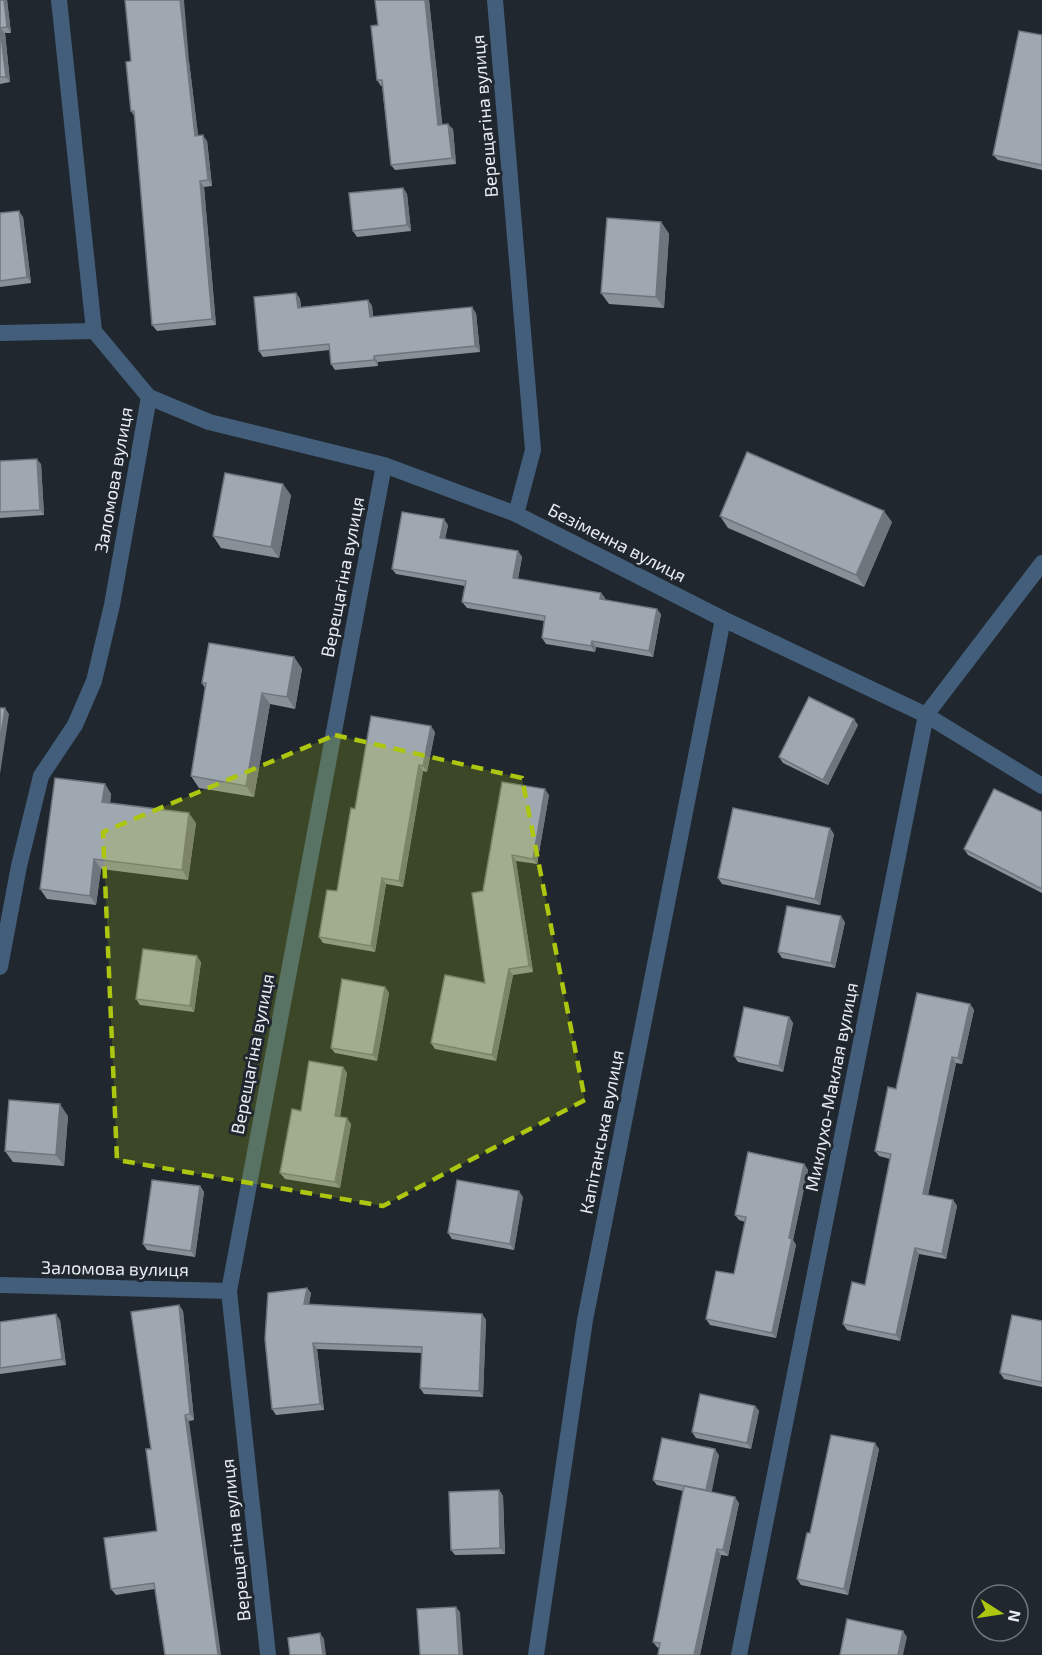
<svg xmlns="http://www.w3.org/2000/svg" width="1042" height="1655" font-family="'Exo 2',sans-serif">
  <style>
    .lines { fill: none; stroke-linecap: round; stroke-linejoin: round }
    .minor { stroke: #435e7a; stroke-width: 16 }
    .wall { fill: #899098 }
    .shaded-wall { fill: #6f757c }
    .building { fill: #9fa7b1; stroke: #6f757c; stroke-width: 1.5 }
    .marked { fill: #adc60f; fill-opacity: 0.2; stroke: #adc60f; stroke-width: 4.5; stroke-dasharray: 12 8; stroke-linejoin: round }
    .labels { text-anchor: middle; stroke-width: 6; stroke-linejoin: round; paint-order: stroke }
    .street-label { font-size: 18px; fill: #e8edf2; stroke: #20272e }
  </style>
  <rect width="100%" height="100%" fill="#20272e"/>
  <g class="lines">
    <!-- minor -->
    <g class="minor">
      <path d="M495,0L533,450L516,514"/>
      <path d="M0,333L94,331"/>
      <path d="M149,397L209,422L384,465L516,514L723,619L926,715L1042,786"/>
      <path d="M0,967L19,866L41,776L75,725L94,681L112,605L149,397L94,331L59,0"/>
      <path d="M0,1285L229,1291"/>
      <path d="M268,1655L229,1291L384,465"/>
      <path d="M536,1655L585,1320L723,619"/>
      <path d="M739,1655L926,715L1042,563"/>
    </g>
  </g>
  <!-- wall -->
  <g class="wall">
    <path d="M0,0H7L11,33H5L10,82L0,84Z"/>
    <path d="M429,0L442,124L453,129L456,164L395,170L391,165L382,86H381L377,80L378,25Z"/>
    <path d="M1042,35V170L998,160L993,155Z"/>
    <path d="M189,61L198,136L207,141L212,186L204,187L216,325L157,331L152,325L135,117L131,111Z"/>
    <path d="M403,188L407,194L411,231L357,237L353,231Z"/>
    <path d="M0,213L23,217L31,283L0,287Z"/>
    <path d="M661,222L669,234L664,308L609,304L601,293Z"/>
    <path d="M296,293L300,299L301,307L368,300L372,306L373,317L476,313L480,352L378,362V366L335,370L331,364L330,350L263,357L259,351Z"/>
    <path d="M0,461L41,464L44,515L0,518Z"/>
    <path d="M291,495L279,558L221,548L213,536Z"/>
    <path d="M720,516L892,522L864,587L728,528Z"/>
    <path d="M448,525L445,539L518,551L522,557L518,579L601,593L605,598V600L661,614L653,657L596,647L595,652L546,644L542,638L544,621L467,608L462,602L465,586L396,574L392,569Z"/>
    <path d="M294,657L302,669L295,709L270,704L254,797L199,788L191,776L205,688L202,683Z"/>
    <path d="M858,725L828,785L783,763L779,757Z"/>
    <path d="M435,732L427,772L423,771L403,887L386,884L375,952L323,943L319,937L337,891L355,809Z"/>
    <path d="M105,784L111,794L110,803L196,823L188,880L101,869L96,905L47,899L40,889Z"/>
    <path d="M549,795L537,864L516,861L533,972L513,975L496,1061L435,1049L431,1043L485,983L483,891Z"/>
    <path d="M1042,812V893L968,855L964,849Z"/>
    <path d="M834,834L820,905L722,884L718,878Z"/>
    <path d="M845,922L835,968L782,958L778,952Z"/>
    <path d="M201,962L194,1012L140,1005L136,999Z"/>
    <path d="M385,987L389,993L377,1061L335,1053L331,1048Z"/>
    <path d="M970,1004L974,1010L962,1064L956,1063L928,1195L953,1200L957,1206L946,1259L919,1254L900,1341L847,1330L843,1324L865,1285L890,1159L879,1156L875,1151L896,1089Z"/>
    <path d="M789,1017L793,1023L783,1072L738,1062L734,1056Z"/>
    <path d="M343,1067L347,1073L340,1117L351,1124L340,1188L285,1179L280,1173L301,1111Z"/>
    <path d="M68,1116L64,1166L13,1162L5,1151Z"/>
    <path d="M804,1164L808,1170L793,1240L796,1245L776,1338L710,1325L706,1319L734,1274L745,1222L739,1220L735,1215Z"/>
    <path d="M200,1186L204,1192L195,1257L147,1250L143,1244Z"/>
    <path d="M523,1197L514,1250L452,1239L448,1233Z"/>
    <path d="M307,1288L311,1293L309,1304L482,1314L486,1320L483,1397L424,1394L420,1388L422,1353L317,1349L324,1410L276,1415L272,1409Z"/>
    <path d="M179,1305L183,1311L194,1420L189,1421L155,1589L116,1595L111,1589L157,1531Z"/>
    <path d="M60,1320L66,1365L0,1374V1322Z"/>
    <path d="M1042,1321V1387L1004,1379L1000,1373Z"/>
    <path d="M755,1406L759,1411L751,1449L696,1438L692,1432Z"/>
    <path d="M879,1449L848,1595L801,1585L797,1579L810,1533Z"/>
    <path d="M719,1455L711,1492L739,1503L728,1556L721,1555L700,1655H658L659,1648L657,1647L653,1642L683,1491L657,1485L653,1480Z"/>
    <path d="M499,1490L503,1496L505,1554L455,1555L451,1550Z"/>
  </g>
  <!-- shaded-wall -->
  <g class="shaded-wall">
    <path d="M4,0H7L11,33L7,27Z"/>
    <path d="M180,0H184L189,61L199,142L195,136Z"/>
    <path d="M425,0H429L443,130L438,125Z"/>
    <path d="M0,28L5,33L10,82L6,77Z"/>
    <path d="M448,124L453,129L456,164L452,158Z"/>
    <path d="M203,135L207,141L212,186L208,180Z"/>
    <path d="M200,181L204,187L216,325L212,319Z"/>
    <path d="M403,188L407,194L411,231L407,225Z"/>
    <path d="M19,211L23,217L31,283L27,277Z"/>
    <path d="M661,222L669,234L664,308L656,297Z"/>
    <path d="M296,293L300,299L302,314L298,308Z"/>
    <path d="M368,300L372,306L374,323L370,317Z"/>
    <path d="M472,307L476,313L480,352L475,346Z"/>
    <path d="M374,356L378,362V366L374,360Z"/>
    <path d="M37,459L41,464L44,515L40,510Z"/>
    <path d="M283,484L291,495L279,558L271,547Z"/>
    <path d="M884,511L892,522L864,587L856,575Z"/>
    <path d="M444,519L448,525L444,544L440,538Z"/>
    <path d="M518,551L522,557L517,583L513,578Z"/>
    <path d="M601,593L605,598L604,605L600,599Z"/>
    <path d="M657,609L661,614L653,657L649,651Z"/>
    <path d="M592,641L596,647L595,652L591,646Z"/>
    <path d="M294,657L302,669L295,709L287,697Z"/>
    <path d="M262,693L270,704L254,797L246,786Z"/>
    <path d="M5,708L9,714L0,774V742Z"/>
    <path d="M854,719L858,725L828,785L823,780Z"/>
    <path d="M431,726L435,732L427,772L423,766Z"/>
    <path d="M419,765L423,771L403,887L399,881Z"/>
    <path d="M105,784L111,794L109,812L102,802Z"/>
    <path d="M545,789L549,795L537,864L533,859Z"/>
    <path d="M189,813L196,823L188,880L182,870Z"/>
    <path d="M830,828L834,834L820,905L815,899Z"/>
    <path d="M512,855L516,861L533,972L529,966Z"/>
    <path d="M94,859L101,869L96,905L90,896Z"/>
    <path d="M382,878L386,884L375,952L371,946Z"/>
    <path d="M841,916L845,922L835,968L831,963Z"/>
    <path d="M197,956L201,962L194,1012L190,1006Z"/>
    <path d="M509,969L513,975L496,1061L492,1055Z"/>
    <path d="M385,987L389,993L377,1061L373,1055Z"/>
    <path d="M970,1004L974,1010L962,1064L958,1058Z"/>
    <path d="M789,1017L793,1023L783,1072L779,1066Z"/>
    <path d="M952,1057L956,1063L927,1200L923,1194Z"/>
    <path d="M343,1067L347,1073L339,1122L335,1116Z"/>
    <path d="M60,1104L68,1116L64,1166L56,1155Z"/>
    <path d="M347,1118L351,1124L340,1188L335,1182Z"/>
    <path d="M804,1164L808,1170L793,1240L796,1245L776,1338L772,1333L789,1238Z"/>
    <path d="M200,1186L204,1192L195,1257L191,1251Z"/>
    <path d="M519,1191L523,1197L514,1250L510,1244Z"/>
    <path d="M953,1200L957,1206L946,1259L942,1254Z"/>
    <path d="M915,1248L919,1254L900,1341L896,1335Z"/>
    <path d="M307,1288L311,1293L308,1310L304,1304Z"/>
    <path d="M179,1305L183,1311L194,1420L190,1414Z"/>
    <path d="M56,1314L60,1320L66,1365L62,1359Z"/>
    <path d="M482,1314L486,1320L483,1397L479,1391Z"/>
    <path d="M313,1343L317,1349L324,1410L320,1404Z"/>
    <path d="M755,1406L759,1411L751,1449L747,1443Z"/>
    <path d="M185,1415L189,1421L221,1655H218Z"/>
    <path d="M875,1443L879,1449L848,1595L844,1589Z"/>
    <path d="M715,1449L719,1455L711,1496L706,1490Z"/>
    <path d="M499,1490L503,1496L505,1554L500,1548Z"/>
    <path d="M735,1497L739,1503L728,1556L723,1550Z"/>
    <path d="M717,1549L721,1555L700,1655H694Z"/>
    <path d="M456,1607L460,1612L463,1655H459Z"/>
    <path d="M903,1631L907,1637L903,1655H898Z"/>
    <path d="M320,1633L324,1639L326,1655H323Z"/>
  </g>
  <!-- building -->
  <g class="building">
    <path d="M0,0H4L7,27L0,28L6,77H0Z"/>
    <path d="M125,0H180L195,136L203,135L208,180L200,181L212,319L152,325L134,111H131L126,62L131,61Z"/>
    <path d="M375,0H425L438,125L448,124L452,158L391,165L382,80H377L371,26L378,25Z"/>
    <path d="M1019,31L1042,35V165L993,155Z"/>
    <path d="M403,188L407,225L353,231L349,193Z"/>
    <path d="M19,211L27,277L0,281V213Z"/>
    <path d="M607,218L661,222L656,297L601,293Z"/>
    <path d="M296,293L298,308L368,300L370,317L472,307L475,346L374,356V360L331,364L329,344L259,351L254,297Z"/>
    <path d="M747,452L884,511L856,575L720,516Z"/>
    <path d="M37,459L40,510L0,512V461Z"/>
    <path d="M225,473L283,484L271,547L213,536Z"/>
    <path d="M402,512L444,519L440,538L518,551L513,578L601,593L600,599L657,609L649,651L592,641L591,646L542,638L545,616L462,602L466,581L392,569Z"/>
    <path d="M209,643L294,657L287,697L262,693L246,786L191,776L206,683H202Z"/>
    <path d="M809,697L854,719L823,780L779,757Z"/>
    <path d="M0,708H5L0,742Z"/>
    <path d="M371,716L431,726L423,766L419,765L399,881L382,878L371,946L319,937L327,890L337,891L351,808L355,809Z"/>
    <path d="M55,778L105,784L102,802L189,813L182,870L94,859L90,896L40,889Z"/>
    <path d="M502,782L545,789L533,859L512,855L529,966L509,969L492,1055L431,1043L445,975L485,983L472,893L483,891Z"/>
    <path d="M994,789L1042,812V889L964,849Z"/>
    <path d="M733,808L830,828L815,899L718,878Z"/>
    <path d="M787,906L841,916L831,963L778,952Z"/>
    <path d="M143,949L197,956L190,1006L136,999Z"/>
    <path d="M342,979L385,987L373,1055L331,1048Z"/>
    <path d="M917,993L970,1004L958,1058L952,1057L923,1194L953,1200L942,1254L915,1248L896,1335L843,1324L852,1282L865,1285L891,1154L875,1151L888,1087L896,1089Z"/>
    <path d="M744,1007L789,1017L779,1066L734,1056Z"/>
    <path d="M309,1061L343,1067L335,1116L347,1118L335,1182L280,1173L292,1109L301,1111Z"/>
    <path d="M9,1100L60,1104L56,1155L5,1151Z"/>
    <path d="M748,1152L804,1164L789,1238L792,1239L772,1333L706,1319L716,1271L734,1274L746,1217L735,1215Z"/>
    <path d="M152,1180L200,1186L191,1251L143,1244Z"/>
    <path d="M457,1180L519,1191L510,1244L448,1233Z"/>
    <path d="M307,1288L304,1304L482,1314L479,1391L420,1388L422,1347L313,1343L320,1404L272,1409L265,1339L268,1293Z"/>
    <path d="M179,1305L190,1414L185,1415L218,1655H165L154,1583L111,1589L104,1538L157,1531L146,1449H151L131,1312Z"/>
    <path d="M56,1314L62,1359L0,1368V1322Z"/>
    <path d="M1012,1315L1042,1321V1382L1000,1373Z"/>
    <path d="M700,1394L755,1406L747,1443L692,1432Z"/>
    <path d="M831,1435L875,1443L844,1589L797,1579L807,1533H810Z"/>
    <path d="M662,1438L715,1449L706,1490L653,1480Z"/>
    <path d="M684,1486L735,1497L723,1550L717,1549L694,1655H658L660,1643L653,1642Z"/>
    <path d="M499,1490L500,1548L451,1550L449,1492Z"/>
    <path d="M456,1607L459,1655H420L417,1609Z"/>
    <path d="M847,1619L903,1631L898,1655H840Z"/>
    <path d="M320,1633L323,1655H290L288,1638Z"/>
  </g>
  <!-- marked area -->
  <path class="marked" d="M335,735L522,778L585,1100L383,1206L117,1160L103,832Z"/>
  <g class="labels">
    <!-- street labels -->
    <g class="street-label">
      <text transform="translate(485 116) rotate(-95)" y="6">Верещагіна вулиця</text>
      <text transform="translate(114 480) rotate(-80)" y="6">Заломова вулиця</text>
      <text transform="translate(617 543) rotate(27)" y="6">Безіменна вулиця</text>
      <text transform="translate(343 577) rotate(-79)" y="6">Верещагіна вулиця</text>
      <text transform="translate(253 1054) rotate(-79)" y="6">Верещагіна вулиця</text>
      <text transform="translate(832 1087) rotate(-79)" y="6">Миклухо-Маклая вулиця</text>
      <text transform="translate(602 1132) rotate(-79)" y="6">Капітанська вулиця</text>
      <text transform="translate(115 1269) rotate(1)" y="6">Заломова вулиця</text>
      <text transform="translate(236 1540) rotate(-96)" y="6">Верещагіна вулиця</text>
    </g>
  </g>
  <!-- north arrow -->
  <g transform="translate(1000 1613) rotate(102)"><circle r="28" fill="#20272e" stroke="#70767c" stroke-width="1.5"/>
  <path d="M0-4.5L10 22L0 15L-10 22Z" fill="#adc60f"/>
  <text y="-9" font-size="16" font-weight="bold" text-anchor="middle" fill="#e8edf2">N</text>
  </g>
</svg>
